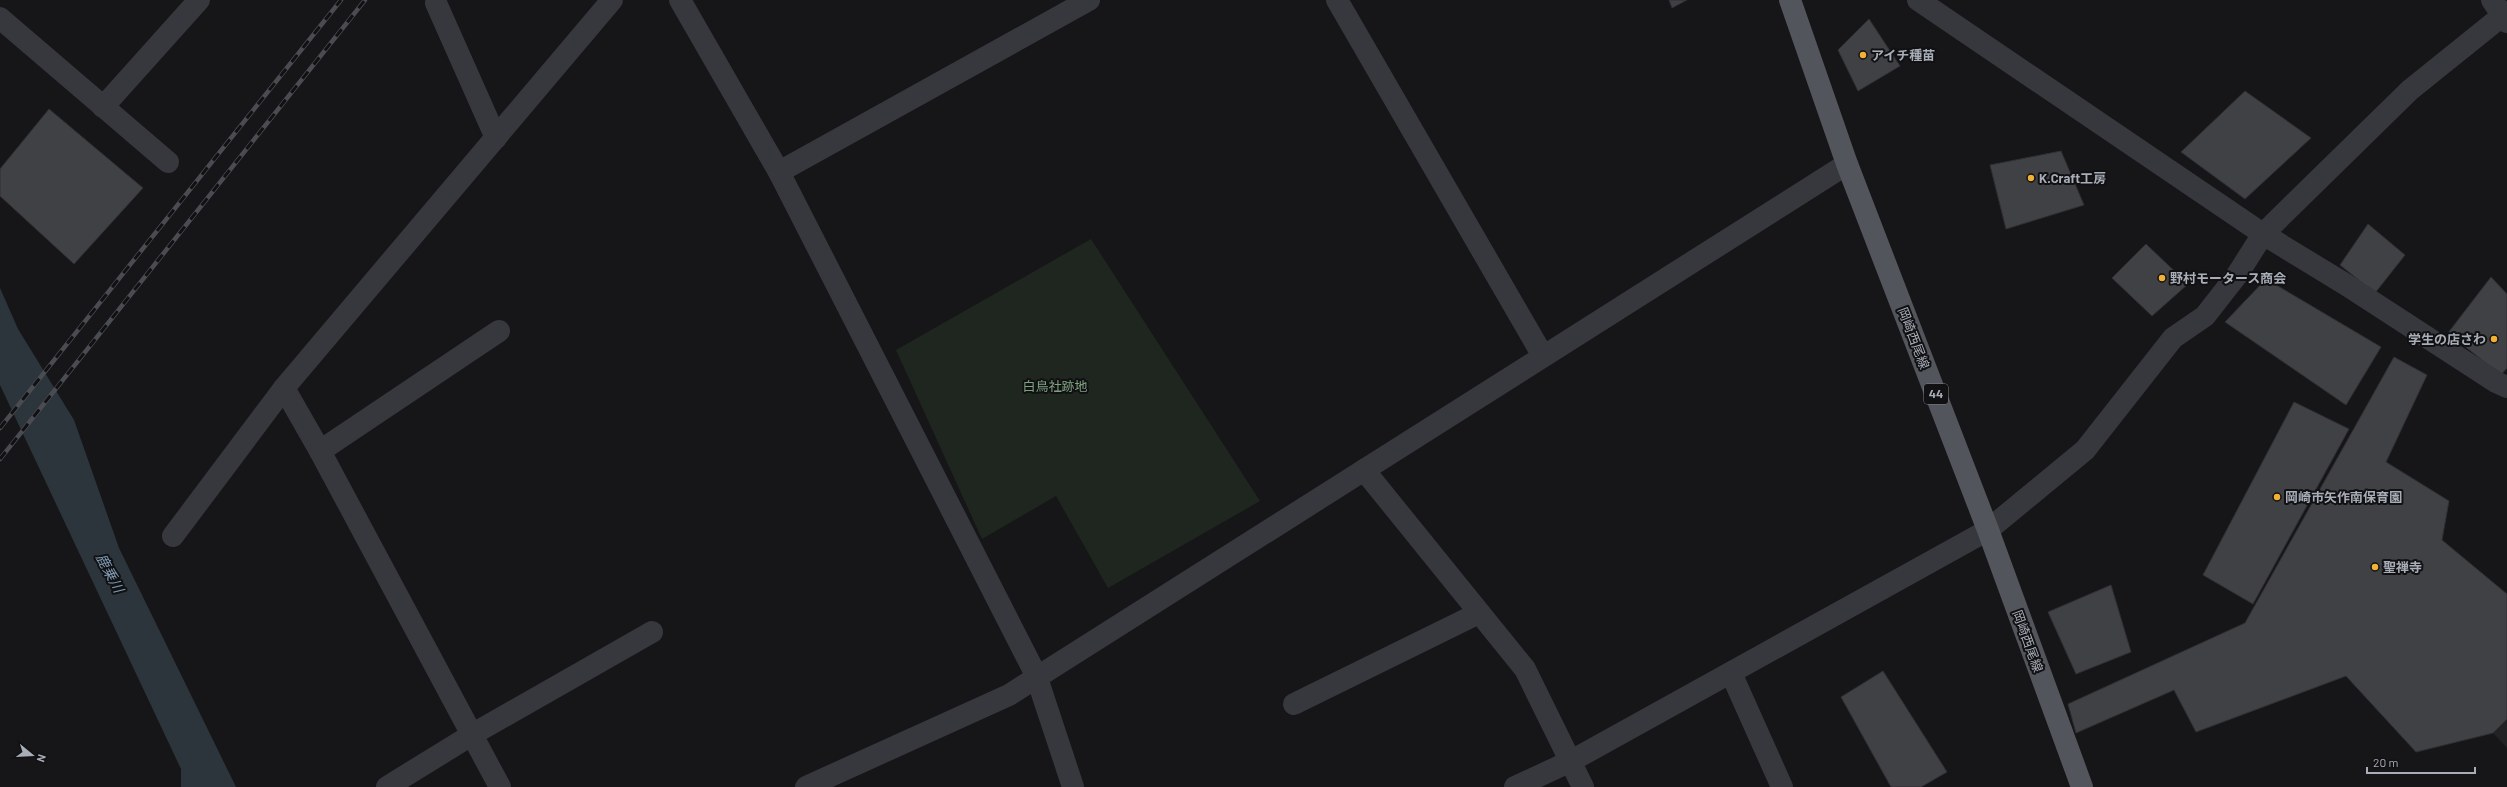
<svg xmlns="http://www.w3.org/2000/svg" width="2507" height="787" font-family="Barlow,'Noto Sans JP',sans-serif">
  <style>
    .built { fill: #222225 }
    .green { fill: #1e261f }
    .water { fill: #2c353c }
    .building { fill: #404145; stroke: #303034 }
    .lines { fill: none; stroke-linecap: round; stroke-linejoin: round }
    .minor { stroke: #37383d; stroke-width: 22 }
    .tertiary { stroke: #37383d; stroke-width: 22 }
    .primary { stroke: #53555c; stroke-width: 22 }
    .rail-casing { stroke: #4a4c52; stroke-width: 4.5 }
    .rail { stroke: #111113; stroke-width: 3; stroke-dasharray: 9; stroke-linecap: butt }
    .poi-dot { fill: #f2b134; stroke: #111113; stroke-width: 1.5 }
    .labels { text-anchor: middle; stroke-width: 4; stroke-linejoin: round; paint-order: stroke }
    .shield { fill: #111113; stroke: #7b7e86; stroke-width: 1 }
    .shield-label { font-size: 12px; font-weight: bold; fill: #a8adb8 }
    .poi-label { font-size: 13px; font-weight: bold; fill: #a8adb8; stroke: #111113; text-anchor: start }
    .street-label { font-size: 13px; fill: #a8adb8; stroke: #111113 }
    .park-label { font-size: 13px; fill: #7fa381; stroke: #111113 }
    .water-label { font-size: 14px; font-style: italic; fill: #7f9bb3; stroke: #111113 }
  </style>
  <rect width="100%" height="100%" fill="#161618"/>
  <!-- built -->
  <path class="built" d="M2507,719V748L2493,733Z"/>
  <!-- green -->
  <path class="green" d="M1091,239L1260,501L1108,588L1056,496L982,539L896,350Z"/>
  <!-- water -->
  <path class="water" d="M0,288L18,329L74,420L119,548L236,787H181V769L0,385Z"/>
  <!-- building -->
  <g class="building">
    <path d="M1669,0H1687L1672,8Z"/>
    <path d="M1869,19L1900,66L1858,91L1838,50Z"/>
    <path d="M2245,91L2311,138L2245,199L2181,152Z"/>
    <path d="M49,109L143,188L74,264L0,196V169Z"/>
    <path d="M2061,151L2084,205L2006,229L1990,165Z"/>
    <path d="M2368,224L2405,255L2375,293L2340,265Z"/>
    <path d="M2146,244L2188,284L2152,316L2112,278Z"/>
    <path d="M2491,277L2507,294V368L2501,375L2448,333Z"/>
    <path d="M2266,279L2381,347L2346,405L2225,322Z"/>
    <path d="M2394,357L2427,375L2386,462L2449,501L2442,540L2507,594V719L2493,733L2416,752L2346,676L2196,732L2174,690L2076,733L2068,704L2245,623Z"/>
    <path d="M2294,402L2349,429L2253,604L2203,575Z"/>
    <path d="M2111,585L2131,652L2076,674L2048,612Z"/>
    <path d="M1883,671L1947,772L1921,787H1891L1841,697Z"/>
  </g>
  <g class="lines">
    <!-- minor -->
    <g class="minor">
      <path d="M680,0L779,172L1036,675L1073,787"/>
      <path d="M1337,0L1543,356"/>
      <path d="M2492,0L2507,22"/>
      <path d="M436,3L496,138"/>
      <path d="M0,18L168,162"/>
      <path d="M103,107L199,0"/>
      <path d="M779,172L1089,0"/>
      <path d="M2263,234L2410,90L2507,12"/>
      <path d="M284,388L320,451L500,787"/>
      <path d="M320,451L499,331"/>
      <path d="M1364,470L1525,669L1583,787"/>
      <path d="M173,536L284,388L612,0"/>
      <path d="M1731,673L1782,787"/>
      <path d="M1294,704L1479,613"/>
      <path d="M387,787L473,734L652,632"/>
      <path d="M806,787L1009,695L1847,164"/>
      <path d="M1515,787L1571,761L1988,530"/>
    </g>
    <!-- tertiary -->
    <g class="tertiary">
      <path d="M1918,0L2263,234"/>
      <path d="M1988,530L2085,450L2173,338L2205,316L2237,275L2263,234L2345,284L2496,382L2507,387"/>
    </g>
    <!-- primary -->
    <path class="primary" d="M1790,0L1847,164L1988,530L2082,787"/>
    <defs>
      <g id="rail">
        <path d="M0,428L341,0"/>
        <path d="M0,459L365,0"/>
      </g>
    </defs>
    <!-- rail casing -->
    <use href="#rail" class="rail-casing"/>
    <!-- rail -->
    <use href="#rail" class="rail"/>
  </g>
  <!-- markers -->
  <g class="poi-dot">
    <circle cx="1863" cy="55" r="4"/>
    <circle cx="2031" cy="178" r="4"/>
    <circle cx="2162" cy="278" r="4"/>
    <circle cx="2494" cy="339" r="4"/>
    <circle cx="2277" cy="497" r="4"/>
    <circle cx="2375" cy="567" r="4"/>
  </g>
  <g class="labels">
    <!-- shield labels -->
    <rect class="shield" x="1924" y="384" width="24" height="20" rx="3"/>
    <g class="shield-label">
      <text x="1936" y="398">44</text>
    </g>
    <!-- poi labels -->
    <g class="poi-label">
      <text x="1871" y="60">アイチ種苗</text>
      <text x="2039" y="183">K.Craft工房</text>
      <text x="2170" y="283">野村モータース商会</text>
      <text x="2486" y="344" text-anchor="end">学生の店さわ</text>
      <text x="2285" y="502">岡崎市矢作南保育園</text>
      <text x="2383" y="572">聖禅寺</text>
    </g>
    <!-- street labels -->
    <g class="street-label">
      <text transform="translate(1914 338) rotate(69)" y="5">岡崎西尾線</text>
      <text transform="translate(2028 641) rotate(70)" y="5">岡崎西尾線</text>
    </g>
    <!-- park labels -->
    <g class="park-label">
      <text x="1055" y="391">白鳥社跡地</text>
    </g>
    <!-- water labels -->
    <g class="water-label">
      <text transform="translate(110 573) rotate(62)" y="5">鹿乗川</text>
    </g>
  </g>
  <!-- north arrow -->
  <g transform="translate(32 755) rotate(108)" stroke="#111113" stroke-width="3" paint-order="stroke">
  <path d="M0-3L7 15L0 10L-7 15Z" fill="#a8adb8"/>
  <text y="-6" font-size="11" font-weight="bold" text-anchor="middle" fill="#a8adb8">N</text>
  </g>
  <!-- scale -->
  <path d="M2367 767v6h108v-6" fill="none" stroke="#a8adb8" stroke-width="2"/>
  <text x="2373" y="767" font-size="12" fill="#a8adb8" stroke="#111113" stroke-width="3" paint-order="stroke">20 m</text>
</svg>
